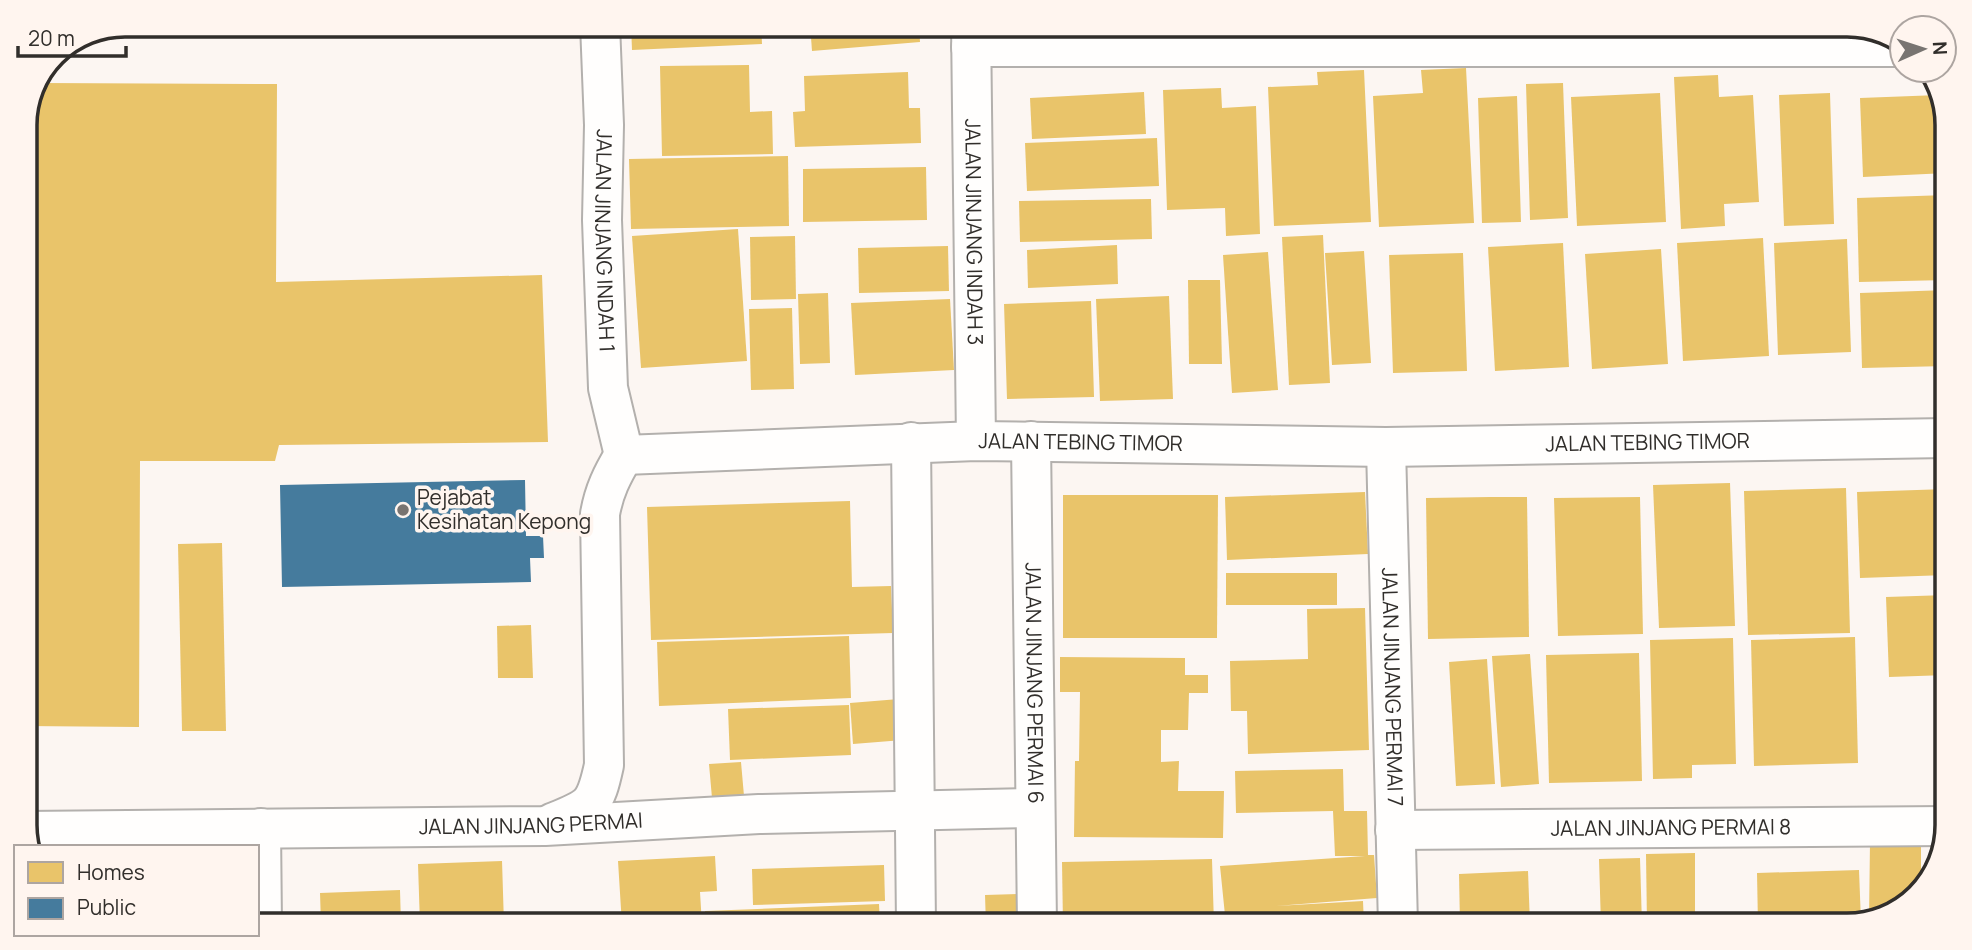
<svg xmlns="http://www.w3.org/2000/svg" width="1972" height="950" font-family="Manrope,sans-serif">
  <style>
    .homes { fill: #e9c46a }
    .public { fill: #457b9d }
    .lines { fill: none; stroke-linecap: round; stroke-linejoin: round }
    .minor-casing { stroke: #b3b0ad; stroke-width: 42 }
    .minor { stroke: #fffefd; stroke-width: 38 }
    .poi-dot { fill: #787471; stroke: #fff5ef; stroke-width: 2.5 }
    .labels { text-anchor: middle; stroke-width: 7; stroke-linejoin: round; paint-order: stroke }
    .street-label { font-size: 21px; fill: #312e2b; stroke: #fff5ef }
    .poi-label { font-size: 21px; fill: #312e2b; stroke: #fff5ef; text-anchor: start }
    .rim { fill: none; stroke: #312e2b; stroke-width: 3.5 }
  </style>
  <rect width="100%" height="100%" fill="#fcf6f2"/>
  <!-- homes -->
  <g class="homes">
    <path d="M631,24H761L762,44L632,50Z"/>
    <path d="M810,24H919L920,42L812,51Z"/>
    <path d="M749,65L750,112L772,111L773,154L662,156L660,66Z"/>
    <path d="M1466,68L1474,223L1379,227L1373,96L1423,93L1421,70Z"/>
    <path d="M1364,70L1371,222L1274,226L1268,87L1318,85L1317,72Z"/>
    <path d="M908,72L909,108H920L921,143L795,147L793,112L805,111L804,76Z"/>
    <path d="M1718,75L1719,97L1753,95L1759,202L1724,204L1725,226L1681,229L1674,77Z"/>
    <path d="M41,83L277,84L276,282L542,275L548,442L279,445L275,461H140L139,727L25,726V118Z"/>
    <path d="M1563,83L1568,218L1530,220L1526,84Z"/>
    <path d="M1221,88L1222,108L1256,106L1260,234L1226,236L1225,208L1167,210L1163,90Z"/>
    <path d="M1144,92L1146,134L1032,139L1030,98Z"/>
    <path d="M1660,93L1666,222L1577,226L1571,97Z"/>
    <path d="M1830,93L1834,224L1784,226L1779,95Z"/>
    <path d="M1939,95L1947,118V173L1863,177L1860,98Z"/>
    <path d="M1517,96L1521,222L1482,223L1478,98Z"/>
    <path d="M1157,138L1159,186L1027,191L1025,143Z"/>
    <path d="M788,156L789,226L631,229L629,159Z"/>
    <path d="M926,167L927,220L803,222V169Z"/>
    <path d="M1947,195V280L1859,282L1857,198Z"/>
    <path d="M1151,199L1152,239L1020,242L1019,201Z"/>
    <path d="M738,229L747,361L641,368L632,236Z"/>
    <path d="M1323,235L1330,383L1289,385L1282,237Z"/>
    <path d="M795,236L796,299L751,300L750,237Z"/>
    <path d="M1763,238L1769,356L1683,361L1677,243Z"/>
    <path d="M1847,239L1851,352L1778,355L1774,243Z"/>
    <path d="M1563,243L1569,367L1495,371L1488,247Z"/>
    <path d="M1117,245L1118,284L1028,288L1027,250Z"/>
    <path d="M948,246L949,291L859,293L858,248Z"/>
    <path d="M1661,249L1668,364L1592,369L1585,254Z"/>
    <path d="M1364,251L1371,363L1332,365L1325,253Z"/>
    <path d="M1268,252L1278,390L1232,393L1223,255Z"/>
    <path d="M1463,253L1467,371L1393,373L1389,255Z"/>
    <path d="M1188,280H1220L1222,364H1189Z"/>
    <path d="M1947,290V366L1862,368L1860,293Z"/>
    <path d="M828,293L830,363L800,364L798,294Z"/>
    <path d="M1169,296L1173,399L1100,401L1096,299Z"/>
    <path d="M950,299L954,370L855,375L851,303Z"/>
    <path d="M1091,301L1094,397L1007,399L1004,304Z"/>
    <path d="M792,308L794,389L751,390L749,309Z"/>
    <path d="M1730,483L1735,626L1659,628L1653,485Z"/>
    <path d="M1846,488L1850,633L1748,635L1744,491Z"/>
    <path d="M1947,489V575L1860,578L1857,492Z"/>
    <path d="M1365,492L1368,554L1227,560L1225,497Z"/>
    <path d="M1063,495H1218L1217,638H1063Z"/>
    <path d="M1490,497H1527L1529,637L1428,639L1426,498Z"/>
    <path d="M1640,497L1643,634L1558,636L1554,498Z"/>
    <path d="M850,501L852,587L891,586L893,633L651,640L647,507Z"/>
    <path d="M222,543L226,731H182L178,544Z"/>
    <rect x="1226" y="573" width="111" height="32"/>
    <path d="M1947,595V675L1889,677L1886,597Z"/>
    <path d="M1365,608L1369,750L1248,754L1247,711H1231L1230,661L1308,659L1307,609Z"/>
    <path d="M531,625L533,678H498L497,626Z"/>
    <path d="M849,636L851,698L659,706L657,642Z"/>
    <path d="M1855,637L1858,763L1754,766L1751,640Z"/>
    <path d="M1733,638L1736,764L1692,765V778L1653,779L1650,640Z"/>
    <path d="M1639,653L1642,781L1549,783L1546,655Z"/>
    <path d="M1530,654L1539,784L1501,787L1492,656Z"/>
    <path d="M1060,657L1185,658V675H1208V693H1189L1188,730H1161V762L1179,761L1178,791H1224L1223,838L1074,837L1075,761H1079L1080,692H1060Z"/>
    <path d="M1487,659L1495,784L1456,786L1449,662Z"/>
    <path d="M899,699L903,740L853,744L850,703Z"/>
    <path d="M849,705L851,755L730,760L728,709Z"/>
    <path d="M741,762L744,796L712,798L709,764Z"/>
    <path d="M1343,769L1344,811H1367L1368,855H1374L1377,898L1276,906L1363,901L1364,925H1226L1220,866L1365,856H1335L1333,811L1236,813L1235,771Z"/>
    <path d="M1870,842L1921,843V871H1936L1903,909L1869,919Z"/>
    <path d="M1695,853V925H1647L1646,854Z"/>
    <path d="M715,856L717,891L700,892L702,925H622L618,861Z"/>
    <path d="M1640,858L1642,925H1601L1599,859Z"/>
    <path d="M1212,859L1214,925H1063L1062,862Z"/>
    <path d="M502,861L504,925H420L418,864Z"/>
    <path d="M884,865L885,901L753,905L752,869Z"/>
    <path d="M1859,870L1861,922L1848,925H1758L1757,873Z"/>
    <path d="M1528,871L1530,925H1460L1459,874Z"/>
    <path d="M400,890L401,925H321L320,893Z"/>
    <path d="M1018,894L1019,925H986L985,895Z"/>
    <path d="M879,904L880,925H705V911Z"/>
  </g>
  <!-- public -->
  <path class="public" d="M525,480L526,536H543L544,558H530L531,582L282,587L280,485Z"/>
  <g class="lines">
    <defs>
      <g id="minor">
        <path id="s1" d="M600,24L604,125L602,220L608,388L624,455"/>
        <path id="s2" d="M971,24L976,441"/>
        <path d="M971,47H1902"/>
        <path id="s3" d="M1031,441L1037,925"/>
        <path d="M911,442L916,925"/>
        <path id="s4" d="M1386,447L1398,925"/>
        <path id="s5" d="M624,455L976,441L1386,447L1947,438"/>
        <path d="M552,823C591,807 595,807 604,765L600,514C604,491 612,475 624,455"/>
        <path d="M261,828L262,925"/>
        <path id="s6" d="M1395,830L1947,826"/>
        <path id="s7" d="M25,831L545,826L759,814L1035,808"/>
      </g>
    </defs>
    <!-- minor casing -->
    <use href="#minor" class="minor-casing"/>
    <!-- minor -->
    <use href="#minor" class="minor"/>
  </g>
  <!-- markers -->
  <circle class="poi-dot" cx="403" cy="510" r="7"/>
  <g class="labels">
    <!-- street labels -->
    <g class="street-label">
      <text dy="7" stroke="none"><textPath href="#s2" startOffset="208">JALAN JINJANG INDAH 3</textPath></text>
      <text dy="7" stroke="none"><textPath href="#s1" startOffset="217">JALAN JINJANG INDAH 1</textPath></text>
      <text dy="7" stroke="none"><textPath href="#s5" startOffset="457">JALAN TEBING TIMOR</textPath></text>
      <text dy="7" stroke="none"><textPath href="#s5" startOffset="1024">JALAN TEBING TIMOR</textPath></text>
      <text dy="7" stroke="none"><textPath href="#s3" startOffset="242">JALAN JINJANG PERMAI 6</textPath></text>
      <text dy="7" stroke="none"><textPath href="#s4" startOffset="240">JALAN JINJANG PERMAI 7</textPath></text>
      <text dy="7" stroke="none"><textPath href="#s7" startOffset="506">JALAN JINJANG PERMAI</textPath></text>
      <text dy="7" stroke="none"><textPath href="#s6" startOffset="276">JALAN JINJANG PERMAI 8</textPath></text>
    </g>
    <!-- poi labels -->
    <g class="poi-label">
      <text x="417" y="505">Pejabat<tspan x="417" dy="24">Kesihatan Kepong</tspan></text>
    </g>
  </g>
  <!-- crop -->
  <path d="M0 0H1972V950H0ZM125 37H1847A88 88 0 0 1 1935 125V825A88 88 0 0 1 1847 913H125A88 88 0 0 1 37 825V125A88 88 0 0 1 125 37Z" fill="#fff5ef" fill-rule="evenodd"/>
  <path class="rim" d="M125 37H1847A88 88 0 0 1 1935 125V825A88 88 0 0 1 1847 913H125A88 88 0 0 1 37 825V125A88 88 0 0 1 125 37Z"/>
  <!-- legend -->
  <rect x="14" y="845" width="245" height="91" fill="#fff5ef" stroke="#ada5a1" stroke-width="2"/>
  <rect x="28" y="862" width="35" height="21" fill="#e9c46a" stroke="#ada5a1" stroke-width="2"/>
  <text x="77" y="880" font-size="21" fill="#312e2b">Homes</text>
  <rect x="28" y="898" width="35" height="21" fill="#457b9d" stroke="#ada5a1" stroke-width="2"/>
  <text x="77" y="915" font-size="21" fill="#312e2b">Public</text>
  <!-- north arrow -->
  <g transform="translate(1923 49) rotate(87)"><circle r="33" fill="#fff5ef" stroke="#ada5a1" stroke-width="2"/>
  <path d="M0-5L12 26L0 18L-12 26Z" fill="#787471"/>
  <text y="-10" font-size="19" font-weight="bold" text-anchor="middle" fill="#312e2b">N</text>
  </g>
  <!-- scale -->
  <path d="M18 46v10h108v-10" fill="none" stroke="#312e2b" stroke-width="3.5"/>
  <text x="28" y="46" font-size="21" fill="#312e2b" stroke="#fff5ef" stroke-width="5" paint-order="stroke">20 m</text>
</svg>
